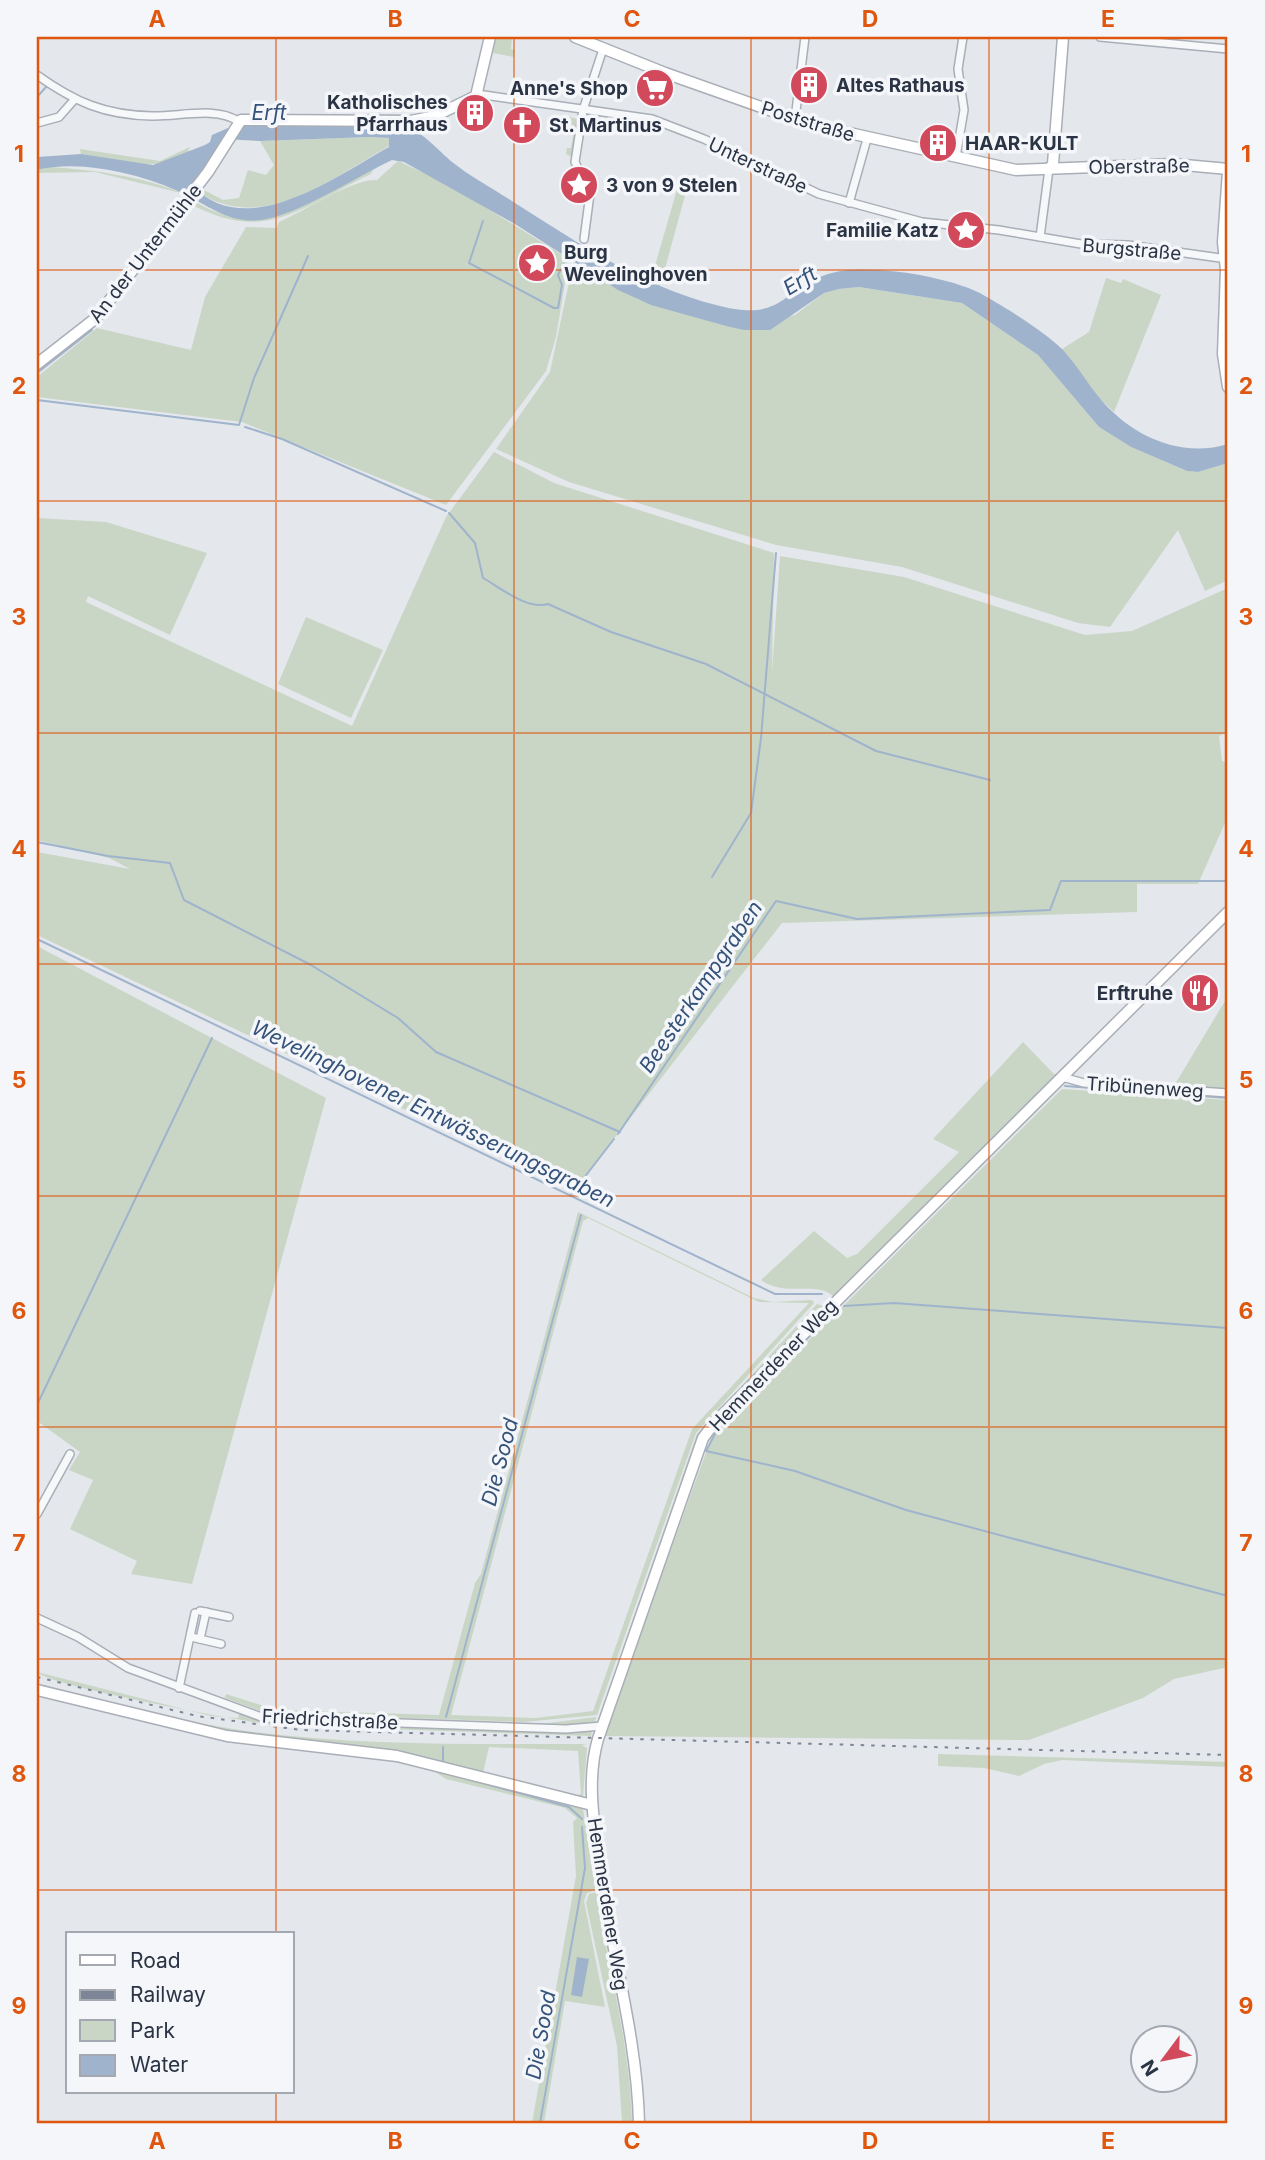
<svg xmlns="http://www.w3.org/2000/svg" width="1265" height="2160" font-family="Inter,sans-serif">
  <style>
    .green { fill: #c9d6c5; fill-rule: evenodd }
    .water { fill: #9fb4cc; fill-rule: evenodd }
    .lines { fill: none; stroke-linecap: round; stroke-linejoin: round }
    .stream { stroke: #9fb4cc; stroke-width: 2 }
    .street-casing { stroke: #a9aeb7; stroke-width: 10 }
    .secondary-casing { stroke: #a9aeb7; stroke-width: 13 }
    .street { stroke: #f7f8fa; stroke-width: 7 }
    .secondary { stroke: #fff; stroke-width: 10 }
    .rail { stroke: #7d8696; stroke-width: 2; stroke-dasharray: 3.5 7; stroke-linecap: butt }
    .grid { fill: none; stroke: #df570f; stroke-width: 2; stroke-opacity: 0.55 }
    .labels { text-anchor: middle; stroke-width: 7; stroke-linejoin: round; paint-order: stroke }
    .poi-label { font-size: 19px; font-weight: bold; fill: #2b3445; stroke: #f4f6f9; text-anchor: start }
    .street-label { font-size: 19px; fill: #2b3445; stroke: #f4f6f9 }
    .water-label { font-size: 21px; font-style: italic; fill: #34527a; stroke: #f4f6f9 }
    .neatline { fill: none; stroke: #df570f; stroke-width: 2.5 }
    .grid-label { font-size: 23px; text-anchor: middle; font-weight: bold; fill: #df570f }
  </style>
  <rect width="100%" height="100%" fill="#e4e7ec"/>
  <!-- green -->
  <g class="green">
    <path d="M496,37H512L511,49L515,50L514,57L493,53Z"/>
    <path d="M565,116L577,119L572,157L566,154L567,148H571L573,136L563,132Z"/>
    <path d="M370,137L389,138V146C332,178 263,235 198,192L202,189L223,200L239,198L248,170L266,175L274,165L260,141Z"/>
    <path d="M190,147C180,178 105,158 81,154L80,149L160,161Z"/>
    <path d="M398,161L446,183L569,259L556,337L546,371L446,505L242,422L37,397V377L97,328L191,350L205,297L246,227L276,228L279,222C305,211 351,179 377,180Z"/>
    <path d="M49,167C96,170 140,176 185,194L95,172L37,173V170Z"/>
    <path d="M373,170L371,174C302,206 266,246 189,203L192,200C268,246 304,197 373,170Z"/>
    <path d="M680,179L685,180L683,186L687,188L660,287L650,283Z"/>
    <path d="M573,263L637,299L726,326L795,315L824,293L839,289L859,287L962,303L1038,355L1099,427L1131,447L1187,471L1198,472L1228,463V580L1205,591L1178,530L1110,627L1078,623L902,567L776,545L569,482L496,449L550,372Z"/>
    <path d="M1106,278L1121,283L1123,279L1161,295L1114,412L1099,398L1062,349L1089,332Z"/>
    <path d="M494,452L554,483L774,553L772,673L780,556L904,577L1085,635L1132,631L1228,588V732L1219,736L1222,761L1228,763V816L1198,884H1137V912L782,923L574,1190L37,935V852L130,869L109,858L37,840V518L106,522L207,553L170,635L88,596L86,602L352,726L446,517Z"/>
    <path d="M306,617L383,650L351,718L278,684Z"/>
    <path d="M37,946L326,1098L192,1584L131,1574L137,1561L70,1529L93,1480L69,1470L80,1452L37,1421Z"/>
    <path d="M1228,996V1089L1174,1086Z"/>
    <path d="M1023,1042L1054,1074H1058L833,1296C816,1280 788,1298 761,1280L814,1231L847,1258L857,1254L959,1152L933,1139Z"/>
    <path d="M1062,1089L1228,1100V1667L1174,1679L1143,1698L1029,1740L603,1736L712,1436Z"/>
    <path d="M578,1212L754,1298L773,1302L812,1300L814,1303L696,1433L597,1715L524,1722L288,1714L261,1711L225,1698L226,1694L277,1710L439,1715L475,1583L481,1574ZM588,1218L759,1302L809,1303L692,1429L593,1711L536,1718L451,1715L583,1221Z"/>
    <path d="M817,1304L823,1306L822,1310L711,1423L601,1719L598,1721L697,1434Z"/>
    <path d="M37,1672L211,1716L238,1718L239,1713L267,1722L566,1732L593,1728L591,1736L272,1725C239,1720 51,1687 37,1672Z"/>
    <path d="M37,1683C102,1700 167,1719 233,1729C346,1746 474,1744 588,1744L582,1745L587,1748L583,1796L579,1798L438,1761L346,1744L218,1731L37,1687ZM489,1747L578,1751L581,1794L575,1796L483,1773Z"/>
    <path d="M37,1695L185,1730L397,1759L583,1809L596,1890L587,1893L584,1901L605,2007L565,2001L544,2123H532L576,1876L573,1822L577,1818L565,1808L446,1779L429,1768L381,1757L223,1740Z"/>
    <path d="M260,1713L541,1724L596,1717L595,1722L569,1726L266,1716Z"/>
    <path d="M938,1754L1228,1762V1767L1062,1760L1044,1764L1019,1776L984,1768L938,1766Z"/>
    <path d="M596,1892C609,1969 630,2045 632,2123H622L617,2046L586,1903L589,1894Z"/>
    <path d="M599,1894L628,2045L635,2123L626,2046Z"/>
  </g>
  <!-- water -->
  <g class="water">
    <path d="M369,125C381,126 395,124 406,127C424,132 441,154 456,165C469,175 483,183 496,191C568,236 637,286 720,306C789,323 781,284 836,272C871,264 954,277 985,296C1008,309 1045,332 1063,350C1076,364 1086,381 1098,396C1129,435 1180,459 1228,444V463L1198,472L1187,471L1131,447L1099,427L1038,355L962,303L859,287L839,289L824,293L770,330H744L726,326L651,305L618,290L515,224L404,162L392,160C358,176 296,216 261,220C230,224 209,206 182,193C142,174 80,159 37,170V157L81,154L153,165L205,145L210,142L212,135L228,128L250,125ZM370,137L389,138V147C336,176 246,244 192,185L223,139L260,141Z"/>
    <path d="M577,1957L589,1959L582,1997L571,1995Z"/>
  </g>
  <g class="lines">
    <!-- stream -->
    <g class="stream">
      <path d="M37,97L46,87"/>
      <path d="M483,221L469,263L554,308H558L562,285L558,275L567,258"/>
      <path d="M37,373L92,330"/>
      <path d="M37,400L239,425L254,378L308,256"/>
      <path d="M245,427L282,439L446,511"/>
      <path d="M449,513L475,543L483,578C501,588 527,610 548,604L611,632L706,664L876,751L990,780"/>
      <path d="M37,842L108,856L170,863L184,900L311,965L398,1018L436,1052L620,1132"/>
      <path d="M712,877L751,813L761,738L776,553"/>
      <path d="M37,939L775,1294H822"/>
      <path d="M1065,1086L1228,1098"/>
      <path d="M618,1134L776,901L857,919L1050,910L1061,881H1228"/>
      <path d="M570,1196L614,1139"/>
      <path d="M844,1306L894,1303L1228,1328"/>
      <path d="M832,1313L715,1434L706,1451L795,1471L906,1510L1228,1596"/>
      <path d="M37,1405L212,1038"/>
      <path d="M446,1717L581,1215"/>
      <path d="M443,1747V1762"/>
      <path d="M443,1772L569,1807L582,1819"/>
      <path d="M540,2123L585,1868L582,1827"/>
    </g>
    <defs>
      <g id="street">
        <path d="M1100,37L1228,49"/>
        <path d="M37,75C75,102 104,115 152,116C178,117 215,106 238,121"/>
        <path d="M477,94L652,119L704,139L819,194L922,222L999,230L1081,244L1128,245L1220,258L1228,256"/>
        <path d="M795,119L805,37"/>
        <path d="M37,123L59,117L74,100"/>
        <path d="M956,157L964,110L958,69L963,37"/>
        <path d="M849,203L867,139"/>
        <path d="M1040,237L1049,169"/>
        <path d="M584,239L590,194L575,162L583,110L603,49"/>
        <path d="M1062,1077L1084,1083L1228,1093"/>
        <path d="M37,1514L70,1454"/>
        <path d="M200,1611L229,1617"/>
        <path d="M37,1618L78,1637L128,1668L264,1718L566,1729L602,1726"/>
        <path d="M191,1637L221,1644"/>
        <path d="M200,1639L206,1612"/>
        <path d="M179,1688L195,1613"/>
      </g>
      <g id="secondary">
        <path d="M575,37L665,73L809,124L1016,170L1174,164L1228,169"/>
        <path d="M1049,169L1053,164L1063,37"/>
        <path d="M1228,171L1223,242L1226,270L1223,354L1228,387"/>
        <path d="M37,364L96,318L208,172L241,120L411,121L435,116L476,96L490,37"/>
        <path d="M37,1690L227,1736L397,1756L592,1805"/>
        <path d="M639,2123C637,2033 609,1944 598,1855C593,1816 587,1777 598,1739L703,1438L715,1422L1228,912"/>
      </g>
    </defs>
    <!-- street casing -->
    <use href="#street" class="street-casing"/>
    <!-- secondary casing -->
    <use href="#secondary" class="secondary-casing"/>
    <!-- street -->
    <use href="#street" class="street"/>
    <!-- secondary -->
    <use href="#secondary" class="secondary"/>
    <!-- rail -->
    <path class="rail" d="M37,1677L197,1716L301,1730L1228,1755"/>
  </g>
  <!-- grid -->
  <path class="grid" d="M276,37V1934M514,37V2123M751,37V2123M989,37V2123M37,270H1228M37,501H1228M37,733H1228M37,964H1228M37,1196H1228M37,1427H1228M37,1659H1228M37,1890H1228M276,2092V2123"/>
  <!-- icons -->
  <defs>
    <symbol id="building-disc" viewBox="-11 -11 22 22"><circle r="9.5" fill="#d1495b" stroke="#f4f6f9"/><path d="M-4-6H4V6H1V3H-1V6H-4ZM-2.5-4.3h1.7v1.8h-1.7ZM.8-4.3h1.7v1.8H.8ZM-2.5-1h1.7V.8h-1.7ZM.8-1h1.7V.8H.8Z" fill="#fff"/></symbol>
    <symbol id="supermarket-disc" viewBox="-11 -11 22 22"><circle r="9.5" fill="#d1495b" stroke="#f4f6f9"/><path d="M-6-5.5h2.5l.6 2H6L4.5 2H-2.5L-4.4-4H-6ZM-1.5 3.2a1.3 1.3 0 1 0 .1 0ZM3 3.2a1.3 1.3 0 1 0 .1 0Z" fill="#fff"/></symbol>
    <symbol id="church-disc" viewBox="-11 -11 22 22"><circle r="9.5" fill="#d1495b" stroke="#f4f6f9"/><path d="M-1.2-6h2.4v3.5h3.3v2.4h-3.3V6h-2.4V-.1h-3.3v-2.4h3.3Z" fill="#fff"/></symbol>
    <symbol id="sight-disc" viewBox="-11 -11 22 22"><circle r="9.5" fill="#d1495b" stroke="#f4f6f9"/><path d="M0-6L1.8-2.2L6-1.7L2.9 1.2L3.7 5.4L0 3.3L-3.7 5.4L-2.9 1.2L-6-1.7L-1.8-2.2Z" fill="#fff"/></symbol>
    <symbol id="restaurant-disc" viewBox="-11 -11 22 22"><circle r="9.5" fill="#d1495b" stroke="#f4f6f9"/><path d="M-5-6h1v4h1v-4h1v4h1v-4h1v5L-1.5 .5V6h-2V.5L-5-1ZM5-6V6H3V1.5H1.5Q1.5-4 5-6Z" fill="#fff"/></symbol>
  </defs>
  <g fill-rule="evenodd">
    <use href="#building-disc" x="787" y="63" width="44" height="44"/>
    <use href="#supermarket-disc" x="633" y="66" width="44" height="44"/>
    <use href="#building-disc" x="453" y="91" width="44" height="44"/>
    <use href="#church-disc" x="500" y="103" width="44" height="44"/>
    <use href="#building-disc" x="916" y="121" width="44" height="44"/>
    <use href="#sight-disc" x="557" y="163" width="44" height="44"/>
    <use href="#sight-disc" x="944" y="208" width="44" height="44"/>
    <use href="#sight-disc" x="515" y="241" width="44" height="44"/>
    <use href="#restaurant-disc" x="1178" y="971" width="44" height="44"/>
  </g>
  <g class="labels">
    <!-- poi labels -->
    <g class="poi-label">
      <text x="836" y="92">Altes Rathaus</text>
      <text x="628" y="95" text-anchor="end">Anne's Shop</text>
      <text x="448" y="109" text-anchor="end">Katholisches<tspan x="448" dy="22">Pfarrhaus</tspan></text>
      <text x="549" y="132">St. Martinus</text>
      <text x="965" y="150">HAAR-KULT</text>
      <text x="606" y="192">3 von 9 Stelen</text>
      <text x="939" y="237" text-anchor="end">Familie Katz</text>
      <text x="564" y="259">Burg<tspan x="564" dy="22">Wevelinghoven</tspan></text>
      <text x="1173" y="1000" text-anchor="end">Erftruhe</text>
    </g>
    <!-- street labels -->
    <g class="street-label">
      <text transform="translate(808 121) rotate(17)" y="7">Poststraße</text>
      <text transform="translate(758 165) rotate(25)" y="7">Unterstraße</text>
      <text transform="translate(1139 166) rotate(-1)" y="7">Oberstraße</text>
      <text transform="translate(1132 249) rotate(5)" y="7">Burgstraße</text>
      <text transform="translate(145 253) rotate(-52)" y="7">An der Untermühle</text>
      <text transform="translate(1145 1087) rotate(4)" y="7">Tribünenweg</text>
      <text transform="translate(773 1365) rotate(-46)" y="7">Hemmerdener Weg</text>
      <text transform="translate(330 1719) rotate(3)" y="7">Friedrichstraße</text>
      <text transform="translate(608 1904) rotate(81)" y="7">Hemmerdener Weg</text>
    </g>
    <!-- water labels -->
    <g class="water-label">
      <text x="269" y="120">Erft</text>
      <text transform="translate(800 281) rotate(-31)" y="7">Erft</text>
      <text transform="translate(701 987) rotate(-56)" y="7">Beesterkampgraben</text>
      <text transform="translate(433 1114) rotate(26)" y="7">Wevelinghovener Entwässerungsgraben</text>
      <text transform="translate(500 1462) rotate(-75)" y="7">Die Sood</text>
      <text transform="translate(541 2035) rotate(-80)" y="7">Die Sood</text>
    </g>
  </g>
  <!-- border -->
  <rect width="1265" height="2160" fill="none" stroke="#f4f6f9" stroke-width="77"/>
  <!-- legend -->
  <rect x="66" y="1932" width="228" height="161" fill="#f4f6f9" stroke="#a4a8b1" stroke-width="2"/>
  <rect x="80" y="1955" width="35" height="10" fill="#ffffff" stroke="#a4a8b1" stroke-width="2"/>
  <text x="130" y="1968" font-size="21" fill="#2b3445">Road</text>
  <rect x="80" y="1990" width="35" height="10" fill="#7d8696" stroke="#a4a8b1" stroke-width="2"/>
  <text x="130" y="2002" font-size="21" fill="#2b3445">Railway</text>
  <rect x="80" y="2020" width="35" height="21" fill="#c9d6c5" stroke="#a4a8b1" stroke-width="2"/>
  <text x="130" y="2038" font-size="21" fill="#2b3445">Park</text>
  <rect x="80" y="2055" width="35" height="21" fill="#9fb4cc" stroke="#a4a8b1" stroke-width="2"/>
  <text x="130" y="2072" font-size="21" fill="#2b3445">Water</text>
  <!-- north arrow -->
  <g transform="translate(1164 2059) rotate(238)"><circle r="33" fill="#f4f6f9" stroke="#a4a8b1" stroke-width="2"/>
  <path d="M0-5L12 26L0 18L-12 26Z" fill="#d1495b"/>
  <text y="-10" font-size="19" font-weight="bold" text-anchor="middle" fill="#2b3445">N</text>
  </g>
  <rect x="38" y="38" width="1188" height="2084" class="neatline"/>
  <g class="grid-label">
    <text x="157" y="27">A</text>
    <text x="395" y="27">B</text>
    <text x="632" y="27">C</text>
    <text x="870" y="27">D</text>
    <text x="1108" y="27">E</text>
    <text x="19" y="162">1</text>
    <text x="1246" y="162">1</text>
    <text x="19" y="394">2</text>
    <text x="1246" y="394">2</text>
    <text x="19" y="625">3</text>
    <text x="1246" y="625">3</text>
    <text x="19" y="857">4</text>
    <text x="1246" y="857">4</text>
    <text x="19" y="1088">5</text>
    <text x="1246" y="1088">5</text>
    <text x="19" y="1319">6</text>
    <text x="1246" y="1319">6</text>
    <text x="19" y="1551">7</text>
    <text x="1246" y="1551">7</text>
    <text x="19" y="1782">8</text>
    <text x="1246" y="1782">8</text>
    <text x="19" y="2014">9</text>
    <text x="1246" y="2014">9</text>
    <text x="157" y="2149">A</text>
    <text x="395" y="2149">B</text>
    <text x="632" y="2149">C</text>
    <text x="870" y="2149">D</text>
    <text x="1108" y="2149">E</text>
  </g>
</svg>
